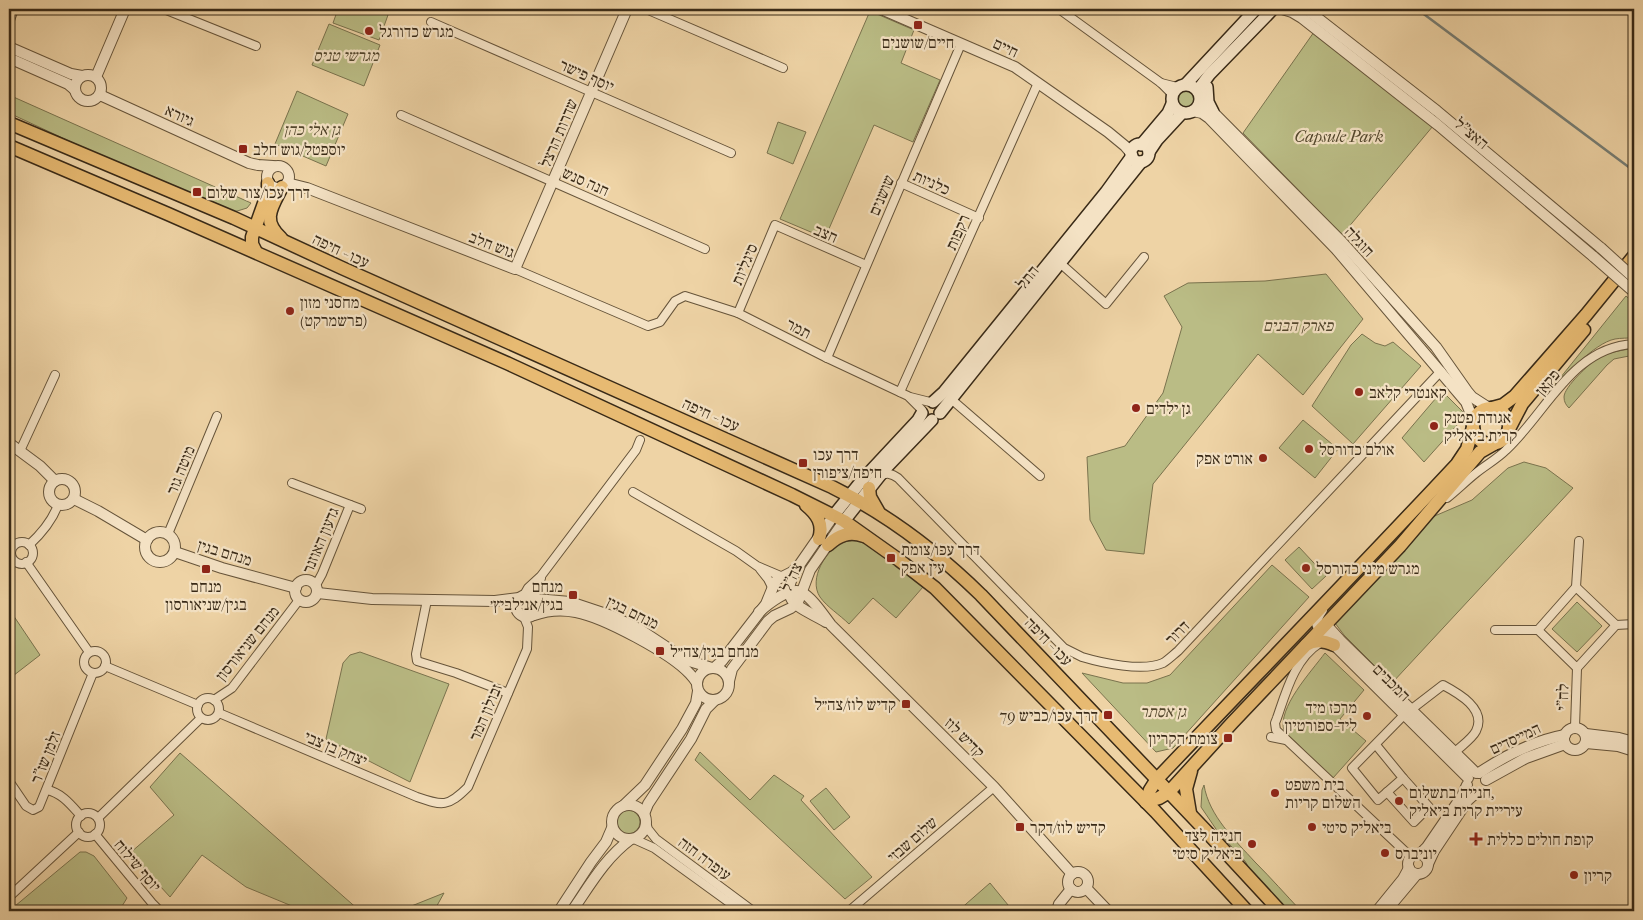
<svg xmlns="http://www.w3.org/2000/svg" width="1643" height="920" font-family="'IM FELL French Canon','Frank Ruhl Libre',serif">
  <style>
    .green { fill: #babc85; stroke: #7a734e }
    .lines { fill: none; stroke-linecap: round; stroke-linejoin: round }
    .stream { stroke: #767d74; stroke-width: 2.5 }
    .minor-casing { stroke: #66543a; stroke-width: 10 }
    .tertiary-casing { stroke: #66543a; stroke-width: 12 }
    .secondary-casing { stroke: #392a17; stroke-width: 14 }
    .trunk-casing { stroke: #392a17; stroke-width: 15 }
    .minor { stroke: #f4e2c4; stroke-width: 8 }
    .tertiary { stroke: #f4e2c4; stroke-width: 10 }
    .secondary { stroke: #f4e2c4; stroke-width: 11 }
    .trunk { stroke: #e7ba72; stroke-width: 12 }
    .tertiary-bridge-casing { stroke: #66543a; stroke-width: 12; stroke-linecap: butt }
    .tertiary-bridge { stroke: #f4e2c4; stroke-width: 10 }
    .poi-dot { fill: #8f2418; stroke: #f4e2c4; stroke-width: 2 }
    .labels { text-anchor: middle; stroke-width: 4.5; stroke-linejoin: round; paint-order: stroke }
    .poi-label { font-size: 16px; fill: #392a17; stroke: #f4e2c4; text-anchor: start }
    .street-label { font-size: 16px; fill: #392a17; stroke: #f4e2c4 }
    .park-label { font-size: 16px; font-style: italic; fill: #53472d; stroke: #f4e2c4 }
  </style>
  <rect width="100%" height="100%" fill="#eed3a5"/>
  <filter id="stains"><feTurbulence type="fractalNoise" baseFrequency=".004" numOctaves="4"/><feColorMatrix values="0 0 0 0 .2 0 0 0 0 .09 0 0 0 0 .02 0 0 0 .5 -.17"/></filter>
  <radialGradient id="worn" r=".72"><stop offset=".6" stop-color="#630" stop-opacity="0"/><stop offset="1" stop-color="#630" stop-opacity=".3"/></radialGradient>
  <!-- green -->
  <g class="green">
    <path d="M338,9H373L388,15L379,40L333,23Z"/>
    <path d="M870,11L914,30L901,63L940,80L913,142L874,125L825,238L780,219Z"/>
    <path d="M329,24L380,45L364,86L312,65Z"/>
    <path d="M1314,32L1433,126L1342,235L1243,133Z"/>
    <circle cx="1186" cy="99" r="10"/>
    <path d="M297,91L348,114L326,166L275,144Z"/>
    <path d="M9,95L251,203L247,208L234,212L157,182L9,113Z"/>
    <path d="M778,122L806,132L793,164L767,153Z"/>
    <path d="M1326,274L1363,319L1303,395L1258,354L1153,484L1144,554L1106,550L1090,520L1087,457L1125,446L1163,393L1182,327L1164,296L1188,283L1265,281Z"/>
    <path d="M1626,296L1634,303V338C1628,338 1621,338 1615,339C1594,343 1563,378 1548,393Z"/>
    <path d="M1362,334L1375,343L1385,346L1393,342L1421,366L1353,444L1312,406L1351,345Z"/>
    <path d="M1629,349H1634V355L1614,359L1607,365L1569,408C1566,405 1564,402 1564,397C1564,387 1589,364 1598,358C1607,353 1618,351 1629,349Z"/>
    <path d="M1442,391L1466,415L1424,462L1402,438Z"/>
    <path d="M1303,420L1338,449L1315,478L1279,448Z"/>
    <path d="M1524,462L1546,468L1573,488L1392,683L1344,635L1335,623L1430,518L1472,500L1508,468Z"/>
    <path d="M855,540L874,547L923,587L896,618L873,598L849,624C840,615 827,607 820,597C808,579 826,549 844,542C847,541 852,541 855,540Z"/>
    <path d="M1299,547L1326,576L1312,589L1285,560Z"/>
    <path d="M1272,565L1309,597L1173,748L1156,752L1082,673L1123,683H1147L1170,675Z"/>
    <path d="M1577,602L1602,626L1577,652L1552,629Z"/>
    <path d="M9,609L40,655L9,679Z"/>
    <path d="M360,652L449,684L410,782L326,739L343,663L350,655Z"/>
    <path d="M1325,653L1364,690L1340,719L1366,741L1333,778L1284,731C1277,708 1311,672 1325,653Z"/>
    <path d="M700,752L750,800L774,775L804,796L801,800L872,877L845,899L695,760Z"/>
    <path d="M180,753L360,911H304L246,887L202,855L170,897L130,853L174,815L150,787Z"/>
    <path d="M1204,785C1209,816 1235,840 1255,862C1271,878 1286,895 1301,911L1287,910L1253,875L1245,861L1218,832L1201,807L1202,790Z"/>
    <path d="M826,788L850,817L834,830L810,801Z"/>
    <circle cx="628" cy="822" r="12"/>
    <path d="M80,852H86L94,856L127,898L119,911H9Z"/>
    <path d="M990,883L1013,911H958Z"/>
    <path d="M444,893L434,911H399Z"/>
  </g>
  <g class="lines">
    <!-- stream -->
    <path class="stream" d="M1417,9L1634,171"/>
    <defs>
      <g id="minor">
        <path d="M164,9L256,46"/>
        <path d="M646,9L783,68"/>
        <path d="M1059,9L1161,83L1172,94"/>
        <path d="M431,22L731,153"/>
        <path d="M9,23L14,9"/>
        <path d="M1161,83L1177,87"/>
        <path d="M401,115L705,249"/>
        <path d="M901,183L979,218"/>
        <path d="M1058,260L1060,263L1106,304L1144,257"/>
        <path d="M515,269L648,326L660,322L675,301L685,296L738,313L827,358L908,396L922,410"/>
        <path d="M738,313L775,225L866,265"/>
        <path d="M827,358L961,44"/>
        <path d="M900,392L1038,83"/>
        <path d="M910,397L930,402"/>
        <path d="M951,399L1040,476"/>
        <path d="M20,451L55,375"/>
        <path d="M880,476C887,472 892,474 898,478L1064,648C1070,651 1076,654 1082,657C1102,663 1143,672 1163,663C1168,660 1173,655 1178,651L1441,371"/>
        <path d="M292,483L361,509"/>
        <path d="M633,492L736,551L757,566L783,577"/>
        <path d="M1447,498C1457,490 1466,481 1476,473C1486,465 1497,459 1506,450C1547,412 1572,347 1634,344"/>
        <path d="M168,534L217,416"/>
        <circle cx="22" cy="553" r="11"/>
        <path d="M29,545C42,533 52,521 58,505"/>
        <path d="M26,562L89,652"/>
        <path d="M760,569L768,579L773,589"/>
        <path d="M316,585L322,574L350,505"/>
        <path d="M1576,587L1579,541"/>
        <path d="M524,595L528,588L541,576L636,450L640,440"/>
        <path d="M534,597L541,578"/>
        <path d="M427,600L416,654L417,661L456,673L508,693"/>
        <path d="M1616,625L1634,624"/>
        <path d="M1495,630H1538L1577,668L1616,625L1576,587L1538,630"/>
        <path d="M1320,643C1295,658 1286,692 1277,718L1275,723L1276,730L1411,857"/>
        <circle cx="95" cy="662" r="11"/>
        <path d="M105,666L198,705"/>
        <circle cx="208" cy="709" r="11"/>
        <path d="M214,700L232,688L299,600"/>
        <path d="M219,713L417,797C443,806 448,807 468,787L527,649L528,627L524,617"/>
        <path d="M1575,727L1577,668"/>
        <path d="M1271,737L1286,740"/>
        <path d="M1376,745L1403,778L1378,800L1352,768L1404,715L1443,685C1458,693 1487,709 1476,731C1472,739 1461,746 1454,753"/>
        <path d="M9,781L26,806L33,810L39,807L93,673"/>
        <path d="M47,790C62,793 71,805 81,816"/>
        <path d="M1387,792L1414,822L1429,807L1403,778"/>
        <circle cx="88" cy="825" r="12"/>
        <path d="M98,818L201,718"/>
        <path d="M646,822L648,829L656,839L753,911"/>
        <path d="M95,834L152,903L160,911"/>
        <path d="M634,839L654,848L741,911"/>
        <path d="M9,897L79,832"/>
        <path d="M849,911L994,787"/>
      </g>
      <g id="tertiary">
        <path d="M881,9L1015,67L1108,132L1125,146L1131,153"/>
        <path d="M1282,9L1292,12L1302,18L1438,125L1594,257"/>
        <path d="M1306,9L1437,111L1601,248"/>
        <path d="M9,47L71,74L82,76"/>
        <path d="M9,58L68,84L75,90"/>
        <circle cx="88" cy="88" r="13"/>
        <path d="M96,77L125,9"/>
        <path d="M100,95L249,163L258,165L273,166"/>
        <path d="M1200,99L1342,242L1436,347L1467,391L1472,397L1489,408"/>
        <path d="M1193,111L1202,113L1209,118L1336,249L1466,402L1474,422"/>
        <circle cx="278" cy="177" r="11"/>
        <path d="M287,183L307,188L515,269L627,9"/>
        <path d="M9,443L40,466L55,481"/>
        <circle cx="62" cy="492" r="13"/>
        <path d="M74,499L98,511L147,540"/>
        <circle cx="160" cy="547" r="15"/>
        <path d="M175,552L222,568L296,588"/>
        <path d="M796,571C776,603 803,608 826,622"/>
        <circle cx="306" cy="591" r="11"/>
        <path d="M318,593L372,599L495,601L519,598"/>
        <circle cx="527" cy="606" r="11"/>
        <path d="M536,599L570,602L612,616L639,629L686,660L712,668"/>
        <path d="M1322,610C1315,620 1315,624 1323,634L1468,778"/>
        <path d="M759,612C768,604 789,587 801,592C812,597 824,616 831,625L994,787L1072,874"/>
        <path d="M534,615C548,610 561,609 576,612C603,617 671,653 690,674C693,677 695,680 697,683"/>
        <path d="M1328,623L1329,628L1340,640L1476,773"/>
        <circle cx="713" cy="684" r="16"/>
        <path d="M714,668L722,661L766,604L775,582L778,579L792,572L800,564L834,515"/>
        <path d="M729,681L732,669L768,621L774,616L791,608L798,602L810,570L844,521"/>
        <circle cx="1575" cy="739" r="11"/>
        <path d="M1586,734L1619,738L1634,742"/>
        <path d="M1586,743L1618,746L1634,751"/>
        <path d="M1479,773C1506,755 1533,741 1565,735"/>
        <path d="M1486,780L1526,758L1565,744"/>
        <circle cx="629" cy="822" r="17"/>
        <path d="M623,806L645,785L682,729L696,703L698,691"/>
        <path d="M644,814L648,804L691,739L706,709L714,701"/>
        <circle cx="1418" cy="864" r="10"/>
        <path d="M1420,854L1427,847L1462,796L1467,785"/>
        <path d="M1428,864L1434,851L1468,800L1476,793"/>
        <circle cx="1078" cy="882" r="10"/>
        <path d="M1086,888L1108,911"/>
        <path d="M559,911L591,862L606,842L612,828"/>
        <path d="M572,911C590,885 605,858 631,839"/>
        <path d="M1057,911L1059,904L1071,889"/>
        <path d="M1377,911L1403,879L1409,868"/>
        <path d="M1386,911L1417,874"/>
      </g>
      <g id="secondary">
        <path d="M1186,84L1256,9"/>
        <circle cx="1186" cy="99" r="14"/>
        <path d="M1207,87L1208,102L1213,112"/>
        <path d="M1198,90L1209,75L1273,9"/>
        <circle cx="1140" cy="153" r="9"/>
        <path d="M1141,145L1168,113L1172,104"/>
        <path d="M1149,152L1157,140L1182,113"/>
        <path d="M933,402L944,392L1106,192L1132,156"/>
        <path d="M940,413L1141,162"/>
        <path d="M834,515L863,479L918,420L922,413"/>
        <path d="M844,521L886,468L932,420"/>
      </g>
      <g id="trunk">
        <path d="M9,123L234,218L342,268L832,487C887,514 937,552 981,595L1206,831L1280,911"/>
        <path d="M9,146L168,214L509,364L792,495L844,521L899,560L935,588L1155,811L1247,911"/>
        <path d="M281,238C261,220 272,207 282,187"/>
        <path d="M256,252L252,244V237L268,192V183"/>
        <path d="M1492,408L1503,405L1515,396L1586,315L1634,256"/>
        <circle cx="1491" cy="426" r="18"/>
        <path d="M1509,429L1522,404L1584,330"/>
        <path d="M869,488L870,497L878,511"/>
        <path d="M806,505C817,514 824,524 819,539"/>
        <path d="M828,545C839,535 849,531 864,536"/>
        <path d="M1306,645C1315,639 1325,641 1334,645"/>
        <path d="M1146,802L1159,798L1169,792L1232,723L1400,546L1480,452L1494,444"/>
        <path d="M1146,802L1150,790L1157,779C1257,674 1358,570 1457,464L1467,449L1473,427"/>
        <path d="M1190,813L1186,789L1191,771"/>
      </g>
    </defs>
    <!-- minor casing -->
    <use href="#minor" class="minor-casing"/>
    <!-- tertiary casing -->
    <use href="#tertiary" class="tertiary-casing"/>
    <!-- secondary casing -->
    <use href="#secondary" class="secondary-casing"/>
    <!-- trunk casing -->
    <use href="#trunk" class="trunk-casing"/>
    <!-- minor -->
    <use href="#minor" class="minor"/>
    <!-- tertiary -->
    <use href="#tertiary" class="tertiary"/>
    <!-- secondary -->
    <use href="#secondary" class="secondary"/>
    <!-- trunk -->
    <use href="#trunk" class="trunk"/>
    <defs>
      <g id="tertiary-bridge">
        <path d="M1601,248L1634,278"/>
        <path d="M1594,257L1634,292"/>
      </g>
    </defs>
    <!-- tertiary-bridge casing -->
    <use href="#tertiary-bridge" class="tertiary-bridge-casing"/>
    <!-- tertiary-bridge -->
    <use href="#tertiary-bridge" class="tertiary-bridge"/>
  </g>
  <!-- markers -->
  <g class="poi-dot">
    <rect x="913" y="20" width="10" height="10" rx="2.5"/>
    <circle cx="369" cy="31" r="5"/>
    <rect x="238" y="144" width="10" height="10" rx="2.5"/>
    <rect x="192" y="187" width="10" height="10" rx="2.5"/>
    <circle cx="290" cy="311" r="5"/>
    <circle cx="1359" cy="392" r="5"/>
    <circle cx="1136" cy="408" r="5"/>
    <circle cx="1434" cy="426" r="5"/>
    <circle cx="1309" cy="449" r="5"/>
    <circle cx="1263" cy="458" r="5"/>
    <rect x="798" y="458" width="10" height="10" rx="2.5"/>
    <rect x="886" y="553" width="10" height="10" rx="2.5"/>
    <circle cx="1306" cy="568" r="5"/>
    <rect x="201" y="564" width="10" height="10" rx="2.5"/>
    <rect x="568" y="590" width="10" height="10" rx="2.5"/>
    <rect x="655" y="646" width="10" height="10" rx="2.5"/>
    <rect x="901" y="699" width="10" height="10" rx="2.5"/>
    <rect x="1103" y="710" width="10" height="10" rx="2.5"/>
    <circle cx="1367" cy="716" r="5"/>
    <rect x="1223" y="733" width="10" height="10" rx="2.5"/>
    <circle cx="1275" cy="793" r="5"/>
    <circle cx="1399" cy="801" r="5"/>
    <rect x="1015" y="822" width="10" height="10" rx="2.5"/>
    <circle cx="1312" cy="827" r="5"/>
    <path d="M1473.5 831.5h5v5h5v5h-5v5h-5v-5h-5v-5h5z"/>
    <circle cx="1252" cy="844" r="5"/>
    <circle cx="1385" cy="853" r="5"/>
    <circle cx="1574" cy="875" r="5"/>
  </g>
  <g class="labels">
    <!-- poi labels -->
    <g class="poi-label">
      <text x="379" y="37">מגרש כדורגל</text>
      <text x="918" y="48" text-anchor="middle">חיים/שושנים</text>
      <text x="253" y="155">יוספטל/גוש חלב</text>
      <text x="207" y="198">דרך עכו/צור שלום</text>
      <text x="300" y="308">מחסני מזון<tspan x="300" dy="18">(פרשמרקט)</tspan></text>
      <text x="1369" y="398">קאנטרי קלאב</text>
      <text x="1146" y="414">גן ילדים</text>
      <text x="1444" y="423">אגודת פטנק<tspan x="1444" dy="18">קרית ביאליק</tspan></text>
      <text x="1319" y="455">אולם כדורסל</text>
      <text x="813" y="460">דרך עכו<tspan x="813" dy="18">חיפה/ציפורן</tspan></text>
      <text x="1253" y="464" text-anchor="end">אורט אפק</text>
      <text x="901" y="555">דרך עכו/צומת<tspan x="901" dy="18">עין אפק</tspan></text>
      <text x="1316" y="574">מגרש מיני כדורסל</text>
      <text x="206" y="592" text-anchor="middle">מנחם<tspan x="206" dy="18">בגין/שניאורסון</tspan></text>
      <text x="563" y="592" text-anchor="end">מנחם<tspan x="563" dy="18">בגין/אנילביץ׳</tspan></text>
      <text x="670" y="657">מנחם בגין/צה״ל</text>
      <text x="896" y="710" text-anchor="end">קדיש לוז/צה״ל</text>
      <text x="1357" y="713" text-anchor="end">מרכז מיד<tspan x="1357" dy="18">ליד-ספורטיון</tspan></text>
      <text x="1098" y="721" text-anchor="end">דרך עכו/כביש 79</text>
      <text x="1218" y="744" text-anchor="end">צומת הקריון</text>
      <text x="1285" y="790">בית משפט<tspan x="1285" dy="18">השלום קריות</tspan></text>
      <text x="1409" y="798">חנייה בתשלום,<tspan x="1409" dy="18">עיריית קרית ביאליק</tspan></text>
      <text x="1030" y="833">קדיש לוז/דקר</text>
      <text x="1322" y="833">ביאליק סיטי</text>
      <text x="1242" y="841" text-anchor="end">חנייה לצד<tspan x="1242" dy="18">ביאליק סיטי</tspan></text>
      <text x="1487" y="845">קופת חולים כללית</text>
      <text x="1395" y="859">יוניברס</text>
      <text x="1584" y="881">קריון</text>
    </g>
    <!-- street labels -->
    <g class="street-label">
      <text transform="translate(1006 47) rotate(25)" y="6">חיים</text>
      <text transform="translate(587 75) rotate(24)" y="6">יוסף פישר</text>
      <text transform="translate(180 115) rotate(25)" y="6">גיורא</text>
      <text transform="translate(558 133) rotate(-67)" y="6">שדרות הרצל</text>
      <text transform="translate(1472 133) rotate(40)" y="6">האצ"ל</text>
      <text transform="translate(586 181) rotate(24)" y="6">חנה סנש</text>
      <text transform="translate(932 182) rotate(24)" y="6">כלניות</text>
      <text transform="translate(881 195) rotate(-67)" y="6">שושנים</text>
      <text transform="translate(957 232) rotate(-66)" y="6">רקפות</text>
      <text transform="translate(826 233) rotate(23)" y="6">חצב</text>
      <text transform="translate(1360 241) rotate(47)" y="6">חוגלה</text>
      <text transform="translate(492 244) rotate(21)" y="6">גוש חלב</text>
      <text transform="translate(341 250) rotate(25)" y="6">עכו - חיפה</text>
      <text transform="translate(744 264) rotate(-67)" y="6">סיגליות</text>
      <text transform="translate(1027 277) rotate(-51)" y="6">התל</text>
      <text transform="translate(799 328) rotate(27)" y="6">תמר</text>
      <text transform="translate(1547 382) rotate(-50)" y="6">פקאן</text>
      <text transform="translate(711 414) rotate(24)" y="6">עכו - חיפה</text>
      <text transform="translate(180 470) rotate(-68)" y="6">מוטה גור</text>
      <text transform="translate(320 540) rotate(-67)" y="6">גדעון האוזנר</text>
      <text transform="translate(225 552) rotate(17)" y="6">מנחם בגין</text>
      <text transform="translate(791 577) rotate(-65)" y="6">צה"ל</text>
      <text transform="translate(633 612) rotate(26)" y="6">מנחם בגין</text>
      <text transform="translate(1177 632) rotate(-45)" y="6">דרור</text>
      <text transform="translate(1049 641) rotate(46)" y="6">עכו - חיפה</text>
      <text transform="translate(247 643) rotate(-51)" y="6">מנחם שניאורסון</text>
      <text transform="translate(1392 682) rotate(45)" y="6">המכבים</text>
      <text transform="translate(1562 697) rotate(-88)" y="6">לח"י</text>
      <text transform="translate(485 712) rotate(-67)" y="6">זבולון המר</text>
      <text transform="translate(965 737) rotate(45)" y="6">קדיש לוז</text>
      <text transform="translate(1515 738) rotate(-25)" y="6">המייסדים</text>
      <text transform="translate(336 748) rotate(23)" y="6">יצחק בן צבי</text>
      <text transform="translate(45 757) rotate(-68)" y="6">זלמן שז"ר</text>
      <text transform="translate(912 839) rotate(-41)" y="6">שלום שבזי</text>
      <text transform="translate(705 858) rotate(37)" y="6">עופרה חזה</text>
      <text transform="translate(138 865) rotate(50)" y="6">יוסף שילוח</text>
    </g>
    <!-- park labels -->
    <g class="park-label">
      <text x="346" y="61">מגרשי טניס</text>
      <text x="312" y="135">גן אלי כהן</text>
      <text x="1339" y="142">Capsule Park</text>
      <text x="1298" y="331">פארק הבנים</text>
      <text x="1163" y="717">גן אסתר</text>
    </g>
  </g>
  <!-- margin -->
  <rect width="1643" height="920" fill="none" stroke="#eed3a5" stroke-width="30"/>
  <rect x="10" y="10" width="1623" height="900" fill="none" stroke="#392a17" stroke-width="2.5"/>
  <rect x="15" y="15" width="1613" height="890" fill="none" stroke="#392a17"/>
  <rect width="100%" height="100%" filter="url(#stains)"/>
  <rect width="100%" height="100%" fill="url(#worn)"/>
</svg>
